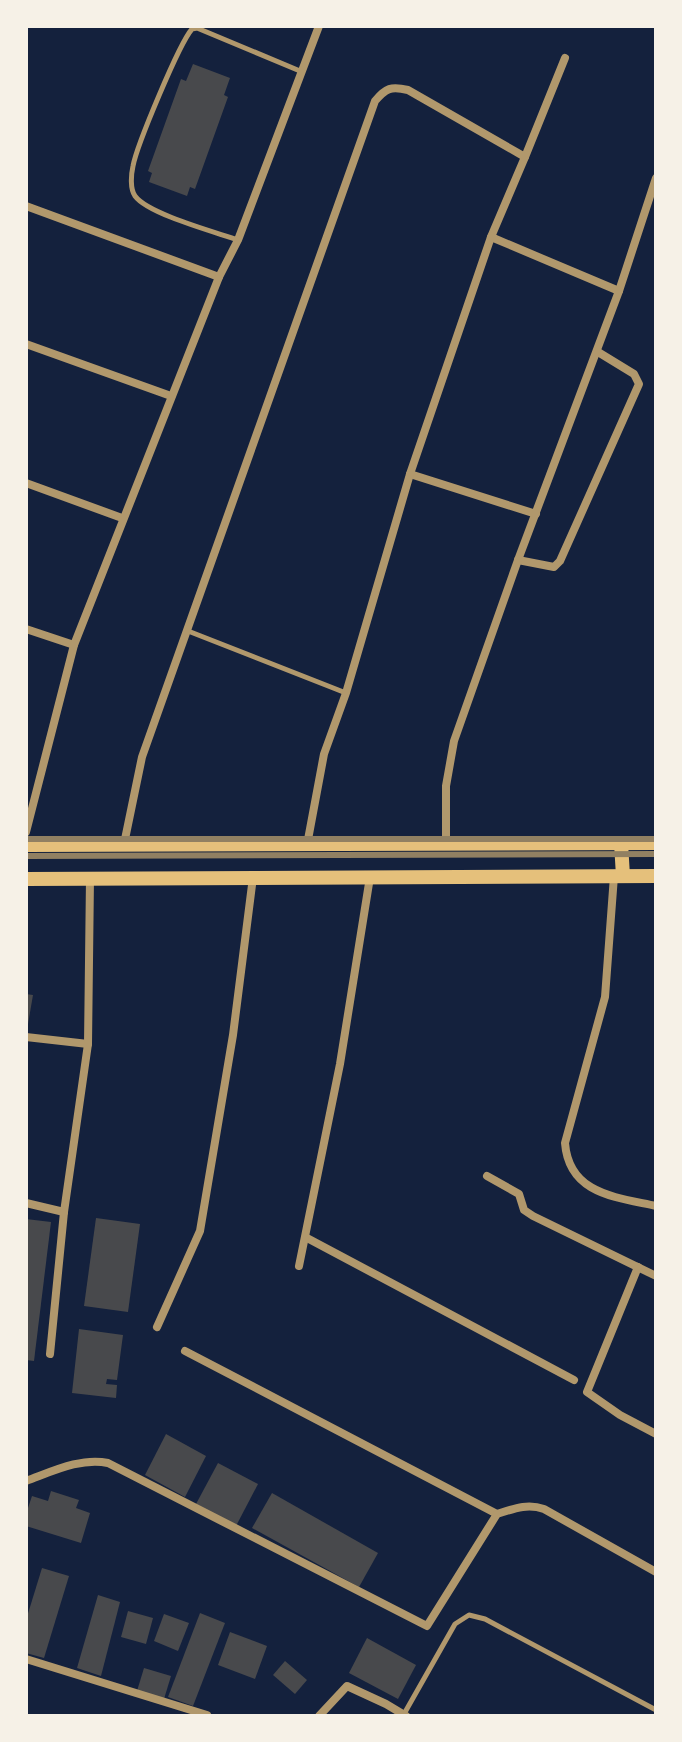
<svg xmlns="http://www.w3.org/2000/svg" width="682" height="1742" font-family="'Varela Round',sans-serif">
  <style>
    .building { fill: #48494c }
    .lines { fill: none; stroke-linecap: round; stroke-linejoin: round }
    .service { stroke: #b1986c; stroke-width: 5 }
    .minor { stroke: #b1986c; stroke-width: 8 }
    .primary { stroke: #e5c07b; stroke-width: 14 }
    .rail { stroke: #918062; stroke-width: 6 }
  </style>
  <rect width="100%" height="100%" fill="#14213d"/>
  <!-- building -->
  <g class="building">
    <path d="M193,64L230,78L224,95L228,97L195,189L190,187L187,196L149,182L152,173L148,171L181,79L186,81Z"/>
    <path d="M26,994L33,995L28,1024H26Z"/>
    <path d="M96,1218L140,1224L128,1312L84,1306Z"/>
    <path d="M26,1219L51,1222L34,1361L26,1360Z"/>
    <path d="M79,1329L123,1335L117,1380L107,1379L106,1384L117,1385L116,1398L72,1393Z"/>
    <path d="M166,1434L206,1456L185,1497L145,1475Z"/>
    <path d="M218,1463L258,1484L236,1526L196,1504Z"/>
    <path d="M51,1491L79,1500L76,1508L90,1513L81,1543L26,1526V1514L32,1496L48,1501Z"/>
    <path d="M272,1493L378,1553L359,1587L252,1528Z"/>
    <path d="M42,1568L69,1576L44,1658L26,1653V1620Z"/>
    <path d="M98,1595L120,1602L101,1676L77,1668Z"/>
    <path d="M128,1611L153,1618L146,1644L121,1637Z"/>
    <path d="M200,1613L225,1623L193,1706L168,1697Z"/>
    <path d="M164,1614L189,1623L178,1651L154,1641Z"/>
    <path d="M230,1632L267,1646L255,1679L218,1665Z"/>
    <path d="M367,1638L416,1665L398,1699L349,1673Z"/>
    <path d="M285,1661L307,1680L295,1694L273,1675Z"/>
    <path d="M144,1668L171,1676L164,1699L137,1691Z"/>
  </g>
  <g class="lines">
    <!-- service -->
    <g class="service">
      <path d="M238,240C215,232 148,214 135,196C130,189 131,175 133,166C137,145 179,44 192,29L197,28L300,71"/>
      <path d="M188,631L346,693"/>
      <path d="M404,1714L455,1624L469,1615L485,1619L656,1710"/>
    </g>
    <!-- minor -->
    <g class="minor">
      <path d="M525,157L565,58"/>
      <path d="M26,206L219,277"/>
      <path d="M619,291L656,178"/>
      <path d="M26,344L171,396"/>
      <path d="M410,474L536,514"/>
      <path d="M26,483L122,518"/>
      <path d="M518,560L554,567L560,561L639,384L634,374L598,352"/>
      <path d="M26,629L74,645"/>
      <path d="M26,832L74,645L219,277L238,240L319,26"/>
      <path d="M124,844L142,757L375,101C386,88 391,86 408,90L525,157L491,237L410,474L346,693L324,754L307,845"/>
      <path d="M446,845V786L454,741L518,560L619,291L491,237"/>
      <path d="M614,876L605,997L565,1143C569,1194 615,1197 656,1206"/>
      <path d="M26,1037L88,1044"/>
      <path d="M487,1176L519,1194L524,1210L533,1216L656,1276"/>
      <path d="M26,1203L64,1212"/>
      <path d="M307,1238L574,1380"/>
      <path d="M299,1266L340,1064L370,877"/>
      <path d="M638,1267L587,1392L620,1415L656,1434"/>
      <path d="M157,1327L200,1231L233,1035L253,877"/>
      <path d="M185,1351L497,1514"/>
      <path d="M50,1354L64,1212L88,1044L90,878"/>
      <path d="M26,1481C51,1472 81,1457 108,1463L427,1626L497,1514C513,1509 527,1503 544,1509L656,1572"/>
      <path d="M26,1659L207,1715"/>
      <path d="M319,1716L347,1686L386,1704L406,1716"/>
    </g>
    <!-- primary -->
    <g class="primary">
      <path d="M621,843L623,876"/>
      <path d="M26,845L656,843"/>
      <path d="M26,879L656,876"/>
    </g>
    <!-- rail -->
    <g class="rail">
      <path d="M26,839H656"/>
      <path d="M26,856L656,854"/>
    </g>
  </g>
  <!-- border -->
  <rect width="682" height="1742" fill="none" stroke="#f6f1e7" stroke-width="56"/>
</svg>
